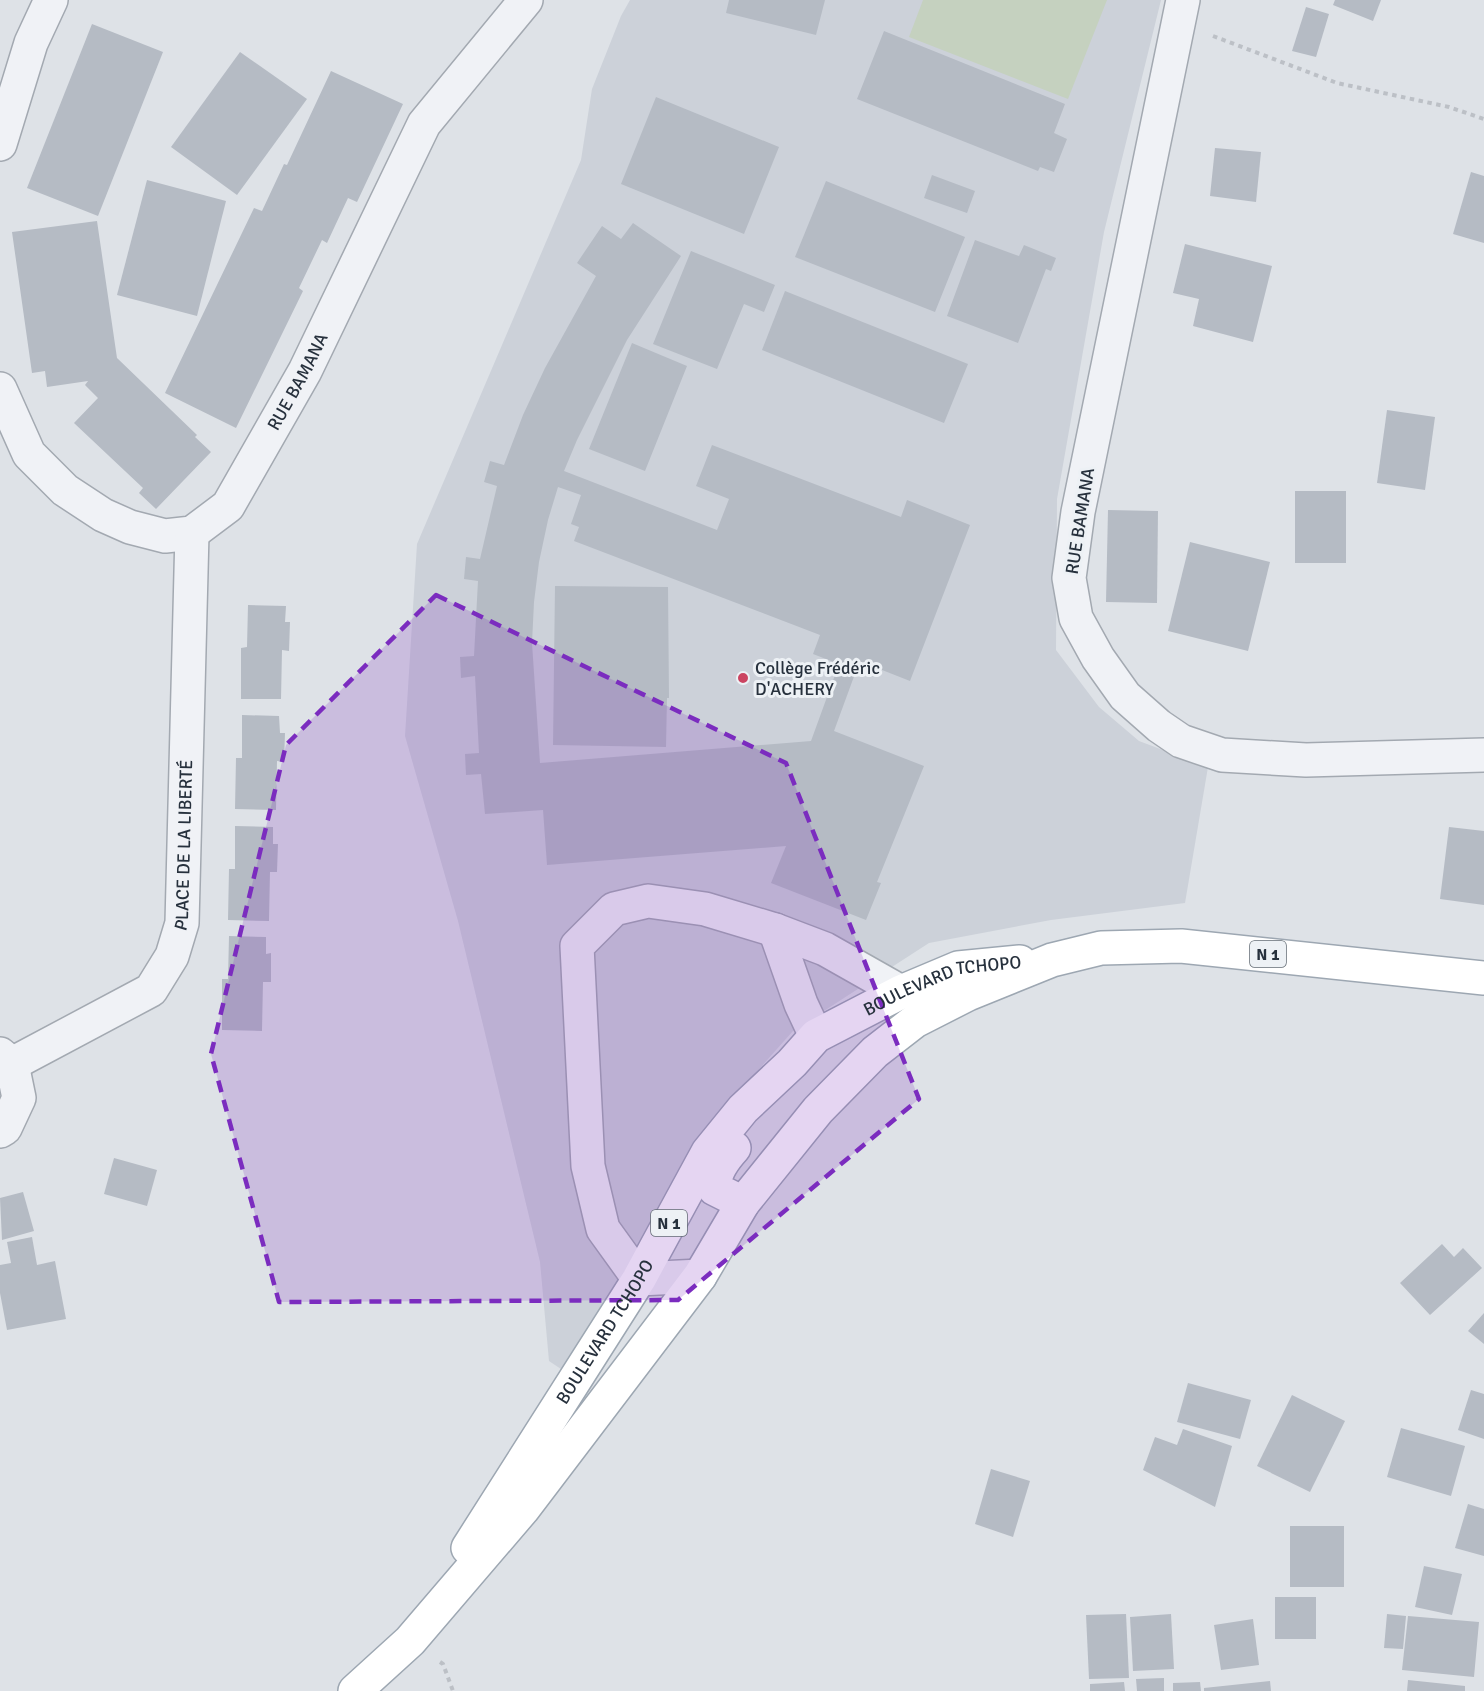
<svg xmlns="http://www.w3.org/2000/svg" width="1484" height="1691" font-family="Signika,sans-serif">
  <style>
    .built { fill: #ccd1d9 }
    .green { fill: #c5d1bf }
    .building { fill: #b5bbc4; fill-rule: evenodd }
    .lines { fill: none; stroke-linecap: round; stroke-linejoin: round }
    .minor-casing { stroke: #a3a9b1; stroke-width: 36 }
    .major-casing { stroke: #9da7b2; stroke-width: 36 }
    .path { stroke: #bcc0c6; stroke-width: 4; stroke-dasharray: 4.5 4.5; stroke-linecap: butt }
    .minor { stroke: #f0f2f6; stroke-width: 33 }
    .major { stroke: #fff; stroke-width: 33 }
    .marked { fill: #7b2cbf; fill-opacity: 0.2; stroke: #7b2cbf; stroke-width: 4.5; stroke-dasharray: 12 8; stroke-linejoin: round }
    .poi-dot { fill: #cb4461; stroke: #edf1f5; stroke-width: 2 }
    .labels { text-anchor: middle; stroke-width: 6; stroke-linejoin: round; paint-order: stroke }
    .shield { fill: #edf1f5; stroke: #626b74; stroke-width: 1.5 }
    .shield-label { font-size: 16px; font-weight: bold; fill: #27313d }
    .street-label { font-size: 18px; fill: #27313d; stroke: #edf1f5 }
    .poi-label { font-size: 18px; fill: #27313d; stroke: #edf1f5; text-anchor: start }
  </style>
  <rect width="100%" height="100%" fill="#dee2e7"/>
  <!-- built -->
  <path class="built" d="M630,0H1161L1104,232L1057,499L1056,650L1099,707L1139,741L1208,767L1185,903L1051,920L929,943L793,1031L710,1124L618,1283L564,1371L549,1361L540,1262L458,921L405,736L417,544L581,160L592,89L621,16Z"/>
  <!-- green -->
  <path class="green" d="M923,0H1107L1068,99L909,37Z"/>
  <!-- building -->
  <g class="building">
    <path d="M729,0H825L816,35L726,13Z"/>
    <path d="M1335,0H1381L1373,21L1333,5Z"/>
    <path d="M1306,7L1329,14L1316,57L1292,51Z"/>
    <path d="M92,24L163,52L98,216L27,188Z"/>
    <path d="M884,31L1065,104L1054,133L1067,139L1054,172L1040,167L1038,171L857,99Z"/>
    <path d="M240,52L307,99L237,195L171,147Z"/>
    <path d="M331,71L403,104L357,202L348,198L327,243L322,240L299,288L303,291L236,428L165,393L254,208L262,211L284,164L287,165Z"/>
    <path d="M656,97L779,147L744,234L621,184Z"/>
    <path d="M1215,148L1261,152L1256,202L1210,196Z"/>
    <path d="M1471,172L1484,176V243L1453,234Z"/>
    <path d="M932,175L975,191L967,213L924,198Z"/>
    <path d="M147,180L226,201L197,316L117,295Z"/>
    <path d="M826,181L965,237L935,312L795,257Z"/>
    <path d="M97,221L117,358L197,435L195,437L211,452L156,509L139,493L143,488L74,423L98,398L85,385L88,381L47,387L45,371L32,373L12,232Z"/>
    <path d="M633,223L681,256L627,340L577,440L564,471L717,530L729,499L696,486L712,445L901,517L907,500L970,525L910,681L877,668L874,677L856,671L834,731L924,766L877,882L881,883L866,920L771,883L786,846L547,865L543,810L485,814L481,774L466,775L465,754L479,753L475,676L461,678L460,657L474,656L478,581L464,579L466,557L480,559L497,486L484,482L490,461L504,465L523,415L545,368L596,276L577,263L602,226L621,239ZM558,487L581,495L571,524L579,527L574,541L820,635L813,654L839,664L811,741L540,763L532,643L534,602L539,562L548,520Z"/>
    <path d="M975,240L1019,256L1024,245L1056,258L1051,271L1046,269L1018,343L947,316Z"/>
    <path d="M1185,244L1272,266L1253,342L1193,326L1199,299L1173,293Z"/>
    <path d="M691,251L775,285L764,312L744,304L717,369L653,344Z"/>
    <path d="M785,291L968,364L944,423L762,350Z"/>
    <path d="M632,343L687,366L645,471L589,449Z"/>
    <path d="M1387,410L1435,417L1425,490L1377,483Z"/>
    <rect x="1295" y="491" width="51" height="72"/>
    <path d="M1108,510L1158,511L1157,603L1106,602Z"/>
    <path d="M1190,542L1270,562L1248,651L1168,631Z"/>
    <path d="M555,586L668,587L669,698H667L666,747L553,745Z"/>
    <path d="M248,605L286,606L285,622H290L289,651L282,650L281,699H241V648L247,647Z"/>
    <path d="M242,715L279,716L280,733H285L284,762L277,761L276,810L235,809L236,758H242Z"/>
    <path d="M235,826L273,827V844H278L277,872H270L269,921L228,920L229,869H235Z"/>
    <path d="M1449,827L1484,831V905L1440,899Z"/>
    <path d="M229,936L266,937V954L271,953V982H263L262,1031L222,1030V979H228Z"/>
    <path d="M114,1158L157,1170L147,1206L104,1194Z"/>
    <path d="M23,1192L34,1231L2,1240L0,1198Z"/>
    <path d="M32,1237L37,1265L55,1261L66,1319L7,1330L0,1293V1265L11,1263L7,1242Z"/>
    <path d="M1442,1244L1454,1257L1463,1248L1482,1268L1430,1315L1400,1283Z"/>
    <path d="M1484,1313V1344L1468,1331Z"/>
    <path d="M1188,1383L1251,1400L1240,1439L1177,1422Z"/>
    <path d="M1471,1390L1484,1394V1439L1458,1430Z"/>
    <path d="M1292,1395L1345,1421L1310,1492L1257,1466Z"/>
    <path d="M1401,1428L1465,1446L1451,1496L1387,1477Z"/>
    <path d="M1183,1429L1232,1446L1215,1507L1143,1470L1155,1437L1177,1445Z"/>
    <path d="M991,1469L1030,1481L1013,1537L975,1524Z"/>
    <path d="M1468,1504L1484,1509V1556L1455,1548Z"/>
    <rect x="1290" y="1526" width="54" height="61"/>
    <path d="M1424,1566L1462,1574L1452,1615L1415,1607Z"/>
    <rect x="1275" y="1597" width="41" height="42"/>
    <path d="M1126,1614L1129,1678L1089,1679L1086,1615Z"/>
    <path d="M1171,1614L1174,1669L1133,1671L1130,1617Z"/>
    <path d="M1387,1614L1406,1616L1403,1649L1384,1648Z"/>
    <path d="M1408,1616L1479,1622L1474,1677L1402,1670Z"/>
    <path d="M1253,1619L1259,1665L1221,1670L1214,1625Z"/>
    <path d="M1164,1678V1691H1137L1136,1679Z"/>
    <path d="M1408,1680L1465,1686V1691H1407Z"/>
    <path d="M1270,1681L1271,1691H1204V1688Z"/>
    <path d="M1124,1682L1125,1691H1090V1684Z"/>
    <path d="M1200,1682L1201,1691H1173V1683Z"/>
  </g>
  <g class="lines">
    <defs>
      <g id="minor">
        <path d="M1183,0L1078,512L1069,578L1076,618L1098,658L1125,696L1159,726L1181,741L1222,755L1306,760L1484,755"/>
        <path d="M0,144L31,43L51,0"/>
        <path id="s1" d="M0,389L29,454L65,490L103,515L130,527L165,536L192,533L228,506L305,371L424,124L526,0"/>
        <path d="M775,930L801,1004L816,1036"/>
        <path d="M0,1054L12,1064L19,1098L5,1128L0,1131"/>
        <path id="s2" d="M12,1064L151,990L172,956L182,923L192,533"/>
        <path d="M700,1276L639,1279L603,1229L588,1166L577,946L614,909L648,901L705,909L775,930L825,949L901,992"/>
      </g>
      <g id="major">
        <path d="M734,1148C724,1159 713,1174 715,1189L743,1203"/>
        <path id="s3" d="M468,1548L639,1279L708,1152L743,1109L792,1063L816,1036L901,992L958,968L1020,962"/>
        <path d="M355,1691L410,1641L523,1509L700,1276L743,1203L818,1110L875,1052L915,1021L968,994L1052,960L1101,948L1181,946L1484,978"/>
      </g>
    </defs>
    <!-- minor casing -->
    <use href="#minor" class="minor-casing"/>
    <!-- major casing -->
    <use href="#major" class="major-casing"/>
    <!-- path -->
    <g class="path">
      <path d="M1213,36L1337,83L1449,107L1484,119"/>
      <path d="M440,1662L443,1664L453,1691"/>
    </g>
    <!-- minor -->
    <use href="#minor" class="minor"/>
    <!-- major -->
    <use href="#major" class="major"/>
  </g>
  <!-- marked area -->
  <path class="marked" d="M436,595L786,763L919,1099L678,1300L279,1302L211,1054L286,745Z"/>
  <!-- markers -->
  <circle class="poi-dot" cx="743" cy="678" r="6"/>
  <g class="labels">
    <!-- shield labels -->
    <g class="shield">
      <rect x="1250" y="941" width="36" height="26" rx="4.5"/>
      <rect x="651" y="1210" width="36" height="26" rx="4.5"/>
    </g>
    <g class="shield-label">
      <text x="1268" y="960">N 1</text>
      <text x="669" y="1229">N 1</text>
    </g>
    <!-- street labels -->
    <g class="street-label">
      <text dy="6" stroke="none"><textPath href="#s1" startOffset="448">RUE BAMANA</textPath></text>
      <text transform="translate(1080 521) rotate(-81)" y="6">RUE BAMANA</text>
      <text dy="6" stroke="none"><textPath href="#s2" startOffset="310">PLACE DE LA LIBERTÉ</textPath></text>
      <text dy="6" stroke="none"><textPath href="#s3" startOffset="760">BOULEVARD TCHOPO</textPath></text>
      <text dy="6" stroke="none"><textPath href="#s3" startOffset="256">BOULEVARD TCHOPO</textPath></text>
    </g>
    <!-- poi labels -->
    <g class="poi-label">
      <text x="755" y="674">Collège Frédéric<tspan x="755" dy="21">D'ACHERY</tspan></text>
    </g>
  </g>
</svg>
